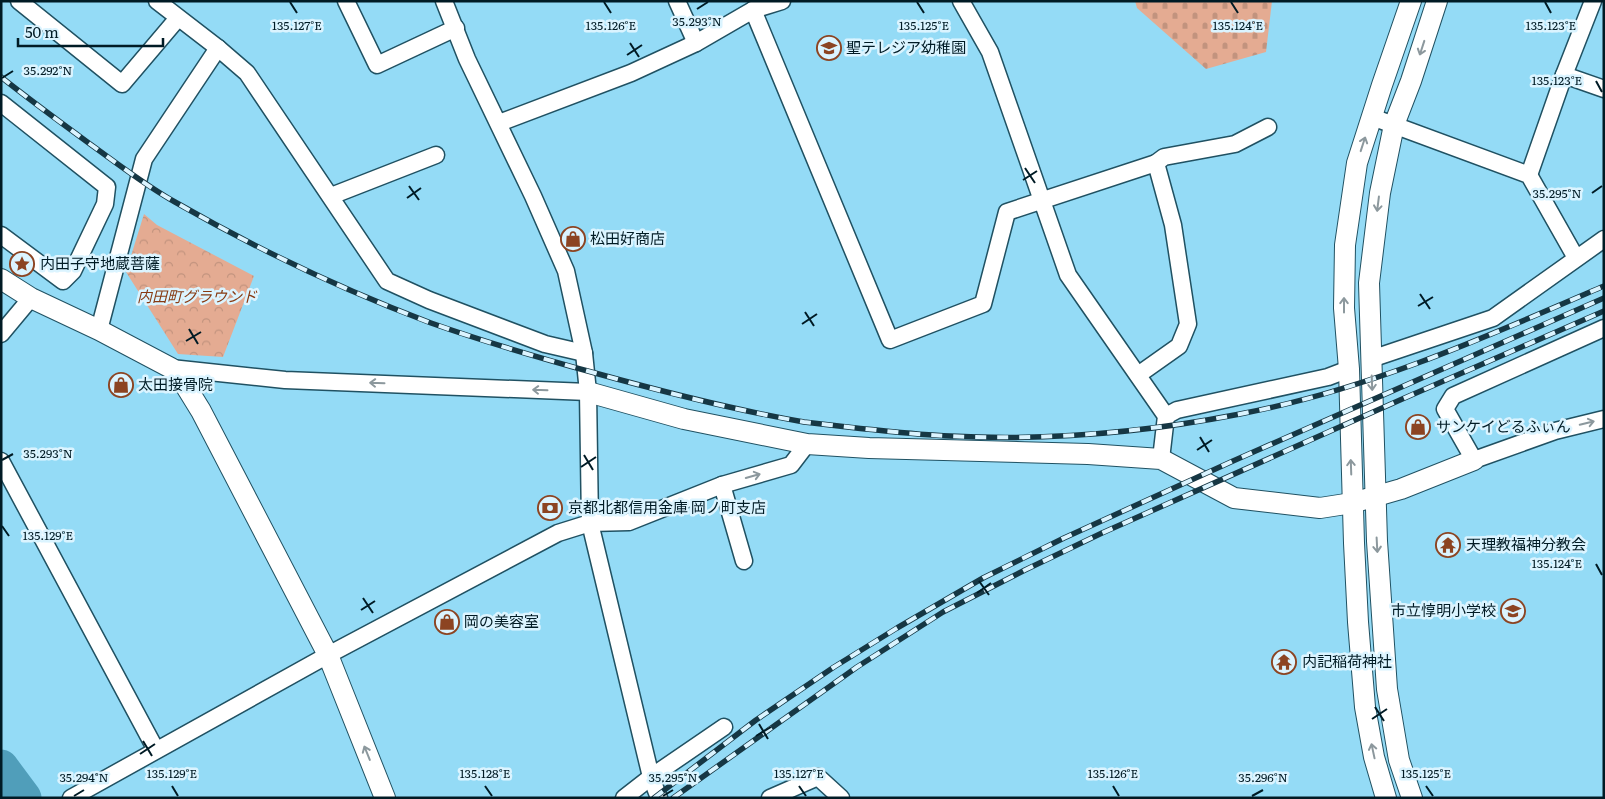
<svg xmlns="http://www.w3.org/2000/svg" width="1605" height="799" font-family="Literata,'Noto Sans JP',serif">
  <style>
    .cemetery { fill: url(#cemetery-stones) }
    .park { fill: url(#park-crowns) }
    .lines { fill: none; stroke-linecap: round; stroke-linejoin: round }
    .river { stroke: #509eba; stroke-width: 35 }
    .minor-casing { stroke: #205162; stroke-width: 19 }
    .tertiary-casing { stroke: #205162; stroke-width: 22 }
    .minor { stroke: #fff; stroke-width: 16 }
    .tertiary { stroke: #fff; stroke-width: 20 }
    .rail-casing { stroke: #163744; stroke-width: 5.5 }
    .rail { stroke: #dbf4ff; stroke-width: 4; stroke-dasharray: 11; stroke-linecap: butt }
    .oneway { stroke: #8c989d }
    .ticks { fill: none; stroke: #001b25; stroke-width: 2 }
    .labels { text-anchor: middle; stroke-width: 5; stroke-linejoin: round; paint-order: stroke }
    .poi-label { font-size: 15px; fill: #001b25; stroke: #dbf4ff; text-anchor: start }
    .park-label { font-size: 15px; font-style: italic; fill: #873a12; stroke: #dbf4ff }
    .ticks-label { font-size: 12px; text-anchor: middle; fill: #001b25; stroke: #dbf4ff; stroke-width: 5; stroke-linejoin: round; paint-order: stroke }
  </style>
  <defs>
    <pattern id="cemetery-stones" width="16" height="16" patternUnits="userSpaceOnUse" patternTransform="scale(1.25)"><rect width="16" height="16" fill="#e4ab92"/><path d="M2 7V4a2 2 0 0 1 4 0v3zM10 15v-3a2 2 0 0 1 4 0v3z" fill="#c2937e"/></pattern>
    <pattern id="park-crowns" width="20" height="18" patternUnits="userSpaceOnUse" patternTransform="scale(1.25)"><rect width="20" height="18" fill="#e4ab92"/><path d="M2 6a3 3 0 1 1 6 0M12 15a3 3 0 1 1 6 0" fill="none" stroke="#c2937e"/></pattern>
  </defs>
  <rect width="100%" height="100%" fill="#94dbf6"/>
  <!-- cemetery -->
  <path class="cemetery" d="M1135,1H1272L1266,52L1206,69L1137,8Z"/>
  <!-- park -->
  <path class="park" d="M144,214L157,225L254,276L223,357L178,354L126,272Z"/>
  <g class="lines">
    <!-- river -->
    <path class="river" d="M1,767L24,798"/>
    <defs>
      <g id="minor">
        <path d="M19,1L122,84L178,18"/>
        <path d="M157,1L218,48L247,73L387,281L429,300L545,344L584,353"/>
        <path d="M346,1L377,65L456,28"/>
        <path d="M444,1L467,59L533,196L566,271L584,353L588,392L590,523L651,777L659,798"/>
        <path d="M677,1L696,43"/>
        <path d="M961,1L990,52L1068,275L1166,416L1161,459"/>
        <path d="M753,10L890,340L983,304L1007,212L1156,163L1173,225L1188,324L1179,346L1138,375"/>
        <path d="M1564,75L1604,89"/>
        <path d="M1,103L107,187L105,204L73,271L63,281L1,235"/>
        <path d="M1372,117L1529,175L1576,258"/>
        <path d="M499,123L631,73L696,43L753,10L782,1"/>
        <path d="M1156,163L1164,157L1235,144L1268,127"/>
        <path d="M1529,175L1564,75L1593,1"/>
        <path d="M331,196L436,155"/>
        <path d="M1604,328L1453,396L1445,409L1474,460L1555,431L1604,419"/>
        <path d="M99,330L144,159L218,48"/>
        <path d="M1,334L31,298"/>
        <path d="M1371,359L1493,318L1604,239"/>
        <path d="M171,368L285,380L588,392"/>
        <path d="M1166,416L1177,410L1328,377L1349,369"/>
        <path d="M1,461L156,750"/>
        <path d="M722,485L744,561"/>
        <path d="M71,798L328,655L558,533L590,523L629,522L722,485L791,465L807,444"/>
        <path d="M624,798L651,777L724,727"/>
        <path d="M770,798L818,777L841,798"/>
      </g>
      <g id="tertiary">
        <path d="M1,279L31,298L99,330L171,368L185,385L201,411L328,655L385,798"/>
        <path d="M588,392L684,419L807,444L869,448L1088,454L1161,459L1234,498L1320,508L1352,503L1401,489L1474,460"/>
        <path d="M1386,798L1374,757L1365,707L1358,622L1354,543L1349,369L1344,308L1345,245L1357,163L1382,85L1411,1"/>
        <path d="M1412,798L1399,760L1387,689L1377,541L1369,283L1380,193L1394,125L1411,81L1437,1"/>
      </g>
    </defs>
    <!-- minor casing -->
    <use href="#minor" class="minor-casing"/>
    <!-- tertiary casing -->
    <use href="#tertiary" class="tertiary-casing"/>
    <!-- minor -->
    <use href="#minor" class="minor"/>
    <!-- tertiary -->
    <use href="#tertiary" class="tertiary"/>
    <defs>
      <g id="rail">
        <path d="M1,77C30,100 60,122 90,144C118,164 145,185 175,202C257,249 343,290 431,323C485,342 540,358 595,373C664,392 734,410 804,422C821,424 839,426 856,428C887,431 918,435 950,436C1045,441 1147,432 1240,414C1367,390 1486,337 1604,286"/>
        <path d="M654,798L756,720L834,667L897,628L983,578L1064,538L1233,461L1604,298"/>
        <path d="M673,798L857,667L943,612L1025,570L1102,533L1400,400L1604,311"/>
      </g>
    </defs>
    <!-- rail casing -->
    <use href="#rail" class="rail-casing"/>
    <!-- rail -->
    <use href="#rail" class="rail"/>
  </g>
  <!-- one-way arrows -->
  <defs><path id="oneway-shaft" d="M-6 0H5M1.5-3L5.5 0L1.5 3" fill="none" stroke-width="1.6" stroke-linecap="round" stroke-linejoin="round" transform="scale(1.25)"/></defs>
  <g class="oneway">
    <use href="#oneway-shaft" transform="translate(1422 48) rotate(108)"/>
    <use href="#oneway-shaft" transform="translate(1363 144) rotate(-72)"/>
    <use href="#oneway-shaft" transform="translate(1378 204) rotate(97)"/>
    <use href="#oneway-shaft" transform="translate(1344 305) rotate(-90)"/>
    <use href="#oneway-shaft" transform="translate(377 383) rotate(-178)"/>
    <use href="#oneway-shaft" transform="translate(1372 383) rotate(88)"/>
    <use href="#oneway-shaft" transform="translate(540 390) rotate(-178)"/>
    <use href="#oneway-shaft" transform="translate(1587 423) rotate(-14)"/>
    <use href="#oneway-shaft" transform="translate(1351 467) rotate(-92)"/>
    <use href="#oneway-shaft" transform="translate(753 476) rotate(-16)"/>
    <use href="#oneway-shaft" transform="translate(1377 545) rotate(87)"/>
    <use href="#oneway-shaft" transform="translate(1373 751) rotate(-102)"/>
    <use href="#oneway-shaft" transform="translate(367 753) rotate(-112)"/>
  </g>
  <!-- ticks -->
  <path class="ticks" d="M290,2L297,13M604,2L611,13M917,2L924,13M1231,2L1238,13M1545,2L1551,13M697,9L708,2M630,43L639,57M627,55L642,45M2,78L13,71M1596,81L1602,92M1025,168L1035,183M1023,180L1037,171M409,186L419,200M1592,193L1602,186M407,198L421,188M1420,294L1430,309M1418,306L1433,297M805,312L814,326M802,324L817,314M189,329L198,344M186,341L201,332M1200,437L1209,452M1197,450L1212,440M584,455L593,470M2,460L13,454M581,467L596,457M2,526L9,536M1596,564L1602,575M979,581L989,595M977,593L991,583M363,598L373,613M361,610L375,601M1375,707L1384,721M1372,719L1387,709M759,724L768,739M756,736L771,727M143,741L152,756M140,754L155,744M172,786L178,796M485,786L492,796M799,786L806,796M1113,786L1119,796M1426,786L1433,796M74,796L84,790M663,796L673,790M1252,796L1263,790"/>
  <!-- icons -->
  <defs>
    <symbol id="school-ring" viewBox="-11 -11 22 22"><circle r="9.5" fill="#dbf4ff" stroke="#8c4422" stroke-width="1.5"/><path d="M0-5L7-2L0 1L-7-2ZM-4 1L0 2.5L4 1V4Q0 6-4 4Z" fill="#8c4422"/></symbol>
    <symbol id="shop-ring" viewBox="-11 -11 22 22"><circle r="9.5" fill="#dbf4ff" stroke="#8c4422" stroke-width="1.5"/><path d="M-5-2.5h2.3a2.7 3.5 0 0 1 5.4 0H5L5.5 6h-11ZM-1.5-2.5h3a1.5 2.3 0 0 0-3 0Z" fill="#8c4422"/></symbol>
    <symbol id="sight-ring" viewBox="-11 -11 22 22"><circle r="9.5" fill="#dbf4ff" stroke="#8c4422" stroke-width="1.5"/><path d="M0-6L1.8-2.2L6-1.7L2.9 1.2L3.7 5.4L0 3.3L-3.7 5.4L-2.9 1.2L-6-1.7L-1.8-2.2Z" fill="#8c4422"/></symbol>
    <symbol id="bank-ring" viewBox="-11 -11 22 22"><circle r="9.5" fill="#dbf4ff" stroke="#8c4422" stroke-width="1.5"/><path d="M-6-4H6V4H-6ZM0-2.3a2.3 2.3 0 1 0 0 4.6a2.3 2.3 0 1 0 0-4.6Z" fill="#8c4422"/></symbol>
    <symbol id="temple-ring" viewBox="-11 -11 22 22"><circle r="9.5" fill="#dbf4ff" stroke="#8c4422" stroke-width="1.5"/><path d="M0-6L5-2H3V0L6.5 2.5H4V6H1.5V3h-3V6H-4V2.5H-6.5L-3 0V-2H-5Z" fill="#8c4422"/></symbol>
  </defs>
  <g fill-rule="evenodd">
    <use href="#school-ring" x="815" y="34" width="28" height="28"/>
    <use href="#shop-ring" x="559" y="225" width="28" height="28"/>
    <use href="#sight-ring" x="8" y="250" width="28" height="28"/>
    <use href="#shop-ring" x="107" y="371" width="28" height="28"/>
    <use href="#shop-ring" x="1404" y="413" width="28" height="28"/>
    <use href="#bank-ring" x="536" y="494" width="28" height="28"/>
    <use href="#temple-ring" x="1434" y="531" width="28" height="28"/>
    <use href="#school-ring" x="1499" y="597" width="28" height="28"/>
    <use href="#shop-ring" x="433" y="608" width="28" height="28"/>
    <use href="#temple-ring" x="1270" y="648" width="28" height="28"/>
  </g>
  <g class="labels">
    <!-- poi labels -->
    <g class="poi-label">
      <text x="846" y="53">聖テレジア幼稚園</text>
      <text x="590" y="244">松田好商店</text>
      <text x="40" y="269">内田子守地蔵菩薩</text>
      <text x="138" y="390">太田接骨院</text>
      <text x="1436" y="432">サンケイどるふぃん</text>
      <text x="568" y="513">京都北都信用金庫 岡ノ町支店</text>
      <text x="1466" y="550">天理教福神分教会</text>
      <text x="1496" y="616" text-anchor="end">市立惇明小学校</text>
      <text x="464" y="627">岡の美容室</text>
      <text x="1302" y="667">内記稲荷神社</text>
    </g>
    <!-- park labels -->
    <g class="park-label">
      <text x="197" y="302">内田町グラウンド</text>
    </g>
  </g>
  <g class="ticks-label">
    <text x="697" y="26">35.293°N</text>
    <text x="297" y="30">135.127°E</text>
    <text x="611" y="30">135.126°E</text>
    <text x="1551" y="30">135.123°E</text>
    <text x="924" y="30">135.125°E</text>
    <text x="1238" y="30">135.124°E</text>
    <text x="48" y="75">35.292°N</text>
    <text x="1557" y="85">135.123°E</text>
    <text x="1557" y="198">35.295°N</text>
    <text x="48" y="458">35.293°N</text>
    <text x="48" y="540">135.129°E</text>
    <text x="1557" y="568">135.124°E</text>
    <text x="172" y="778">135.129°E</text>
    <text x="485" y="778">135.128°E</text>
    <text x="799" y="778">135.127°E</text>
    <text x="1113" y="778">135.126°E</text>
    <text x="1426" y="778">135.125°E</text>
    <text x="84" y="782">35.294°N</text>
    <text x="673" y="782">35.295°N</text>
    <text x="1263" y="782">35.296°N</text>
  </g>
  <!-- border -->
  <rect width="1605" height="799" fill="none" stroke="#001b25" stroke-width="5"/>
  <!-- scale -->
  <path d="M18 38v8h145v-8" fill="none" stroke="#001b25" stroke-width="2.5"/>
  <text x="25" y="38" font-size="15" fill="#001b25" stroke="#dbf4ff" stroke-width="4" paint-order="stroke">50 m</text>
</svg>
